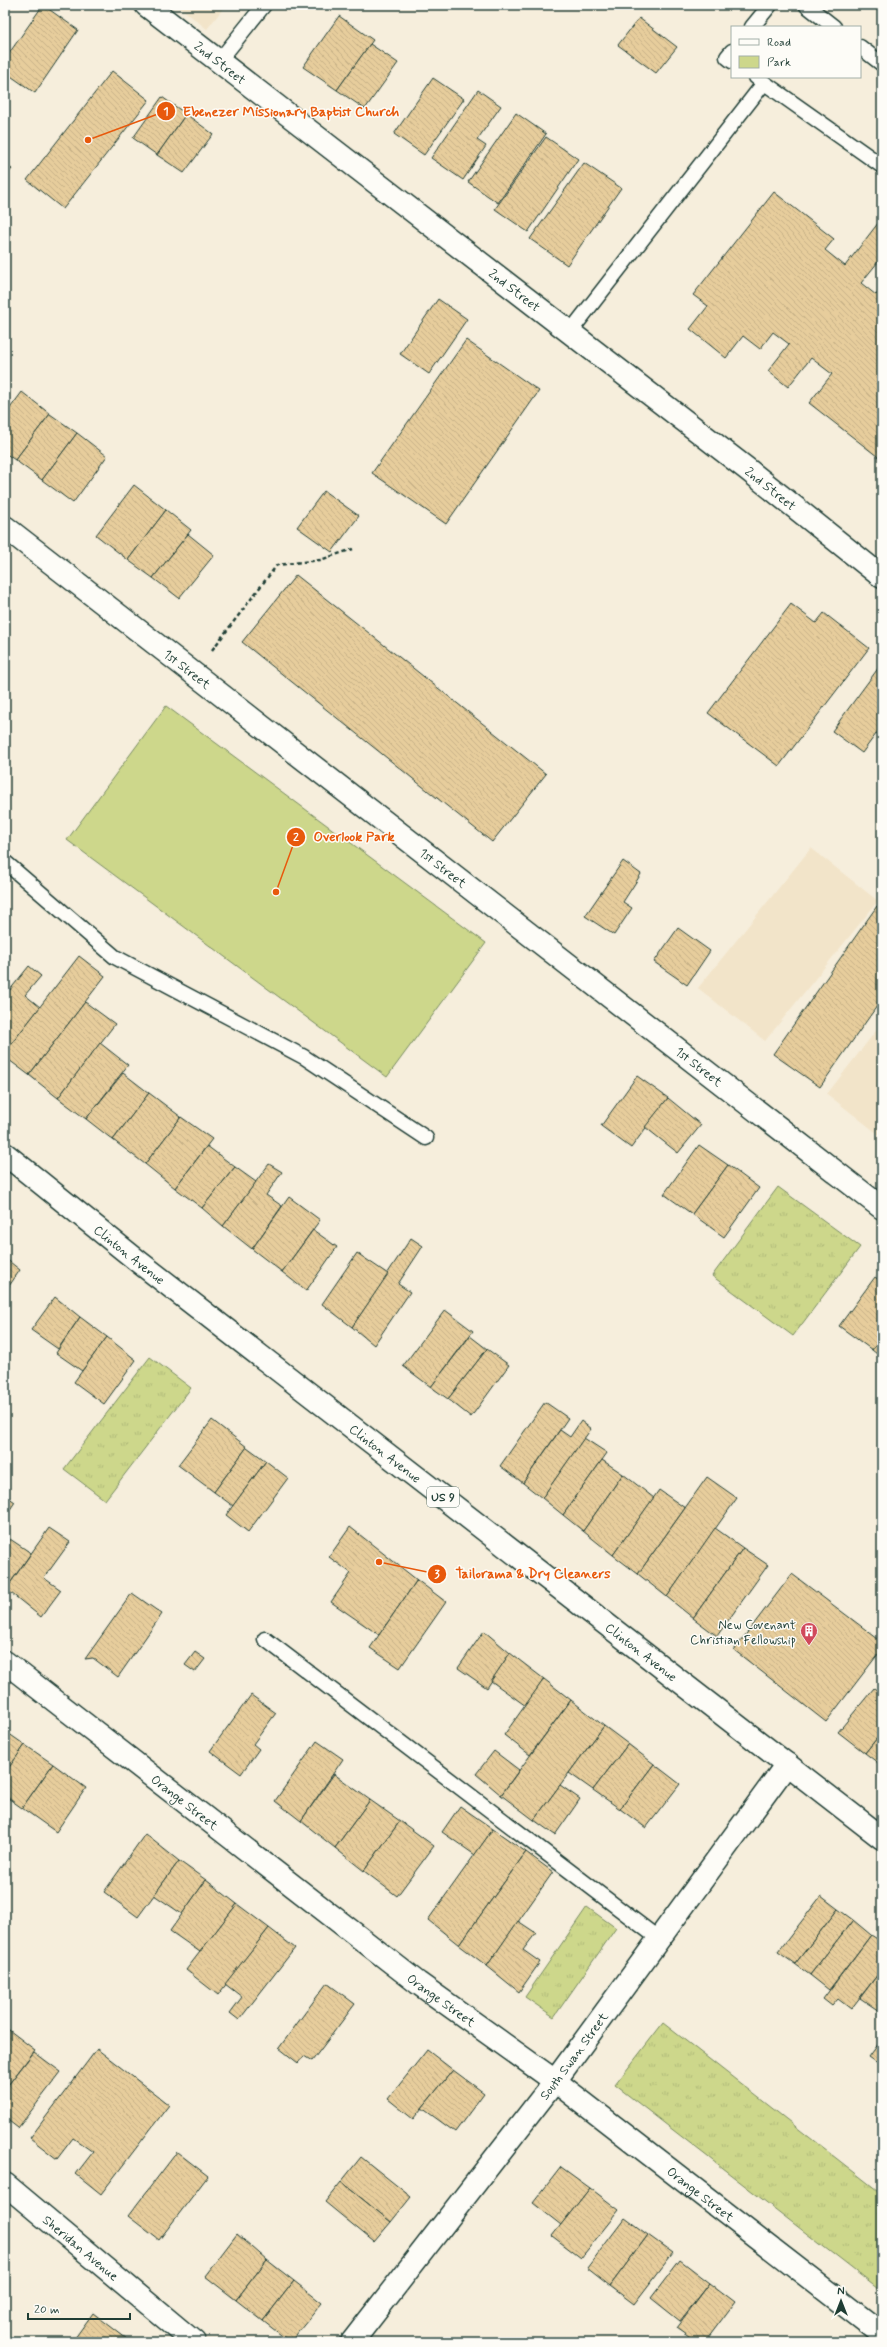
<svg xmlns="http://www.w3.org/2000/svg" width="887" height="2347" font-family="Mynerve,sans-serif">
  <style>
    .built { fill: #f2e4c9 }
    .grass { fill: url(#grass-tufts); stroke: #768a60 }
    .park { fill: #cdd78b; stroke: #768a60 }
    .building { fill: url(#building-back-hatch); stroke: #1f3d34 }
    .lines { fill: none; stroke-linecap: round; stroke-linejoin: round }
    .service-casing { stroke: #1f3d34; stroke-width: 17 }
    .minor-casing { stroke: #1f3d34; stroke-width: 25 }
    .primary-casing { stroke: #1f3d34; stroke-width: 25 }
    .path { stroke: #1f3d34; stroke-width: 2.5; stroke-dasharray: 4 3; stroke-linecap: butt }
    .service { stroke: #fdfcf7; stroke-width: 14 }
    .minor { stroke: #fdfcf7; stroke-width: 22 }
    .primary { stroke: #fdfcf7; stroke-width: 22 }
    .labels { text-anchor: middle; stroke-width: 3; stroke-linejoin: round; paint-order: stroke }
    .shield { fill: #fdfcf7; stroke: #62766e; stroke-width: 1 }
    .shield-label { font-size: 12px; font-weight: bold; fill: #1f3d34 }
    .street-label { font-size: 13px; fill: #1f3d34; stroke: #fdfcf7 }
    .poi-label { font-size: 13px; fill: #1f3d34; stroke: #fdfcf7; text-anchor: end }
    .leader { fill: none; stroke: #e8590c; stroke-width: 1.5 }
    .callout-dot { fill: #e8590c; stroke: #fdfcf7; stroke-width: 1.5 }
    .mark-label { font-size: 12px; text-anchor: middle; font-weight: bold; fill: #fff }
    .callout-label { font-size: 14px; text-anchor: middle; font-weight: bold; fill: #e8590c; stroke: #fdfcf7; stroke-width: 3; stroke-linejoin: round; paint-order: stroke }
  </style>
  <defs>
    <pattern id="grass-tufts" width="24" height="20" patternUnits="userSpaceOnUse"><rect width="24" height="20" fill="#cdd78b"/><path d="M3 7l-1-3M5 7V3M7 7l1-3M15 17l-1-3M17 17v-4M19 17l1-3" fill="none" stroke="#b0b979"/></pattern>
    <pattern id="building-back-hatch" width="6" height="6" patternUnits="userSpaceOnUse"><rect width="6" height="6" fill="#e7cd9c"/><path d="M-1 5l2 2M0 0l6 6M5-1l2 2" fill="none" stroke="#c6b187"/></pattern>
  </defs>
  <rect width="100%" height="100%" fill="#f6eedc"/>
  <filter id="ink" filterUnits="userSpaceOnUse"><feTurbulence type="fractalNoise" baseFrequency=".025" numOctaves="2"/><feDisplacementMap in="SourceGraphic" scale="8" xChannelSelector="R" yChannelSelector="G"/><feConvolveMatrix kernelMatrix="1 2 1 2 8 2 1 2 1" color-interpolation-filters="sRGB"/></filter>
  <g filter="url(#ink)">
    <!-- built -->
    <g class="built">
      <path d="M177,5H226L207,29Z"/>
      <path d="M811,848L878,901L765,1041L698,988Z"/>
      <path d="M882,1023V1137L827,1094Z"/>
    </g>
    <!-- grass -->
    <g class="grass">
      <path d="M778,1187L860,1247L793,1336L712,1276Z"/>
      <path d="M150,1357L191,1388L105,1500L64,1469Z"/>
      <path d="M587,1907L616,1928L554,2017L525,1997Z"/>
      <path d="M663,2023L882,2194V2292L615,2085Z"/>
    </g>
    <!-- park -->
    <path class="park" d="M166,706L486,943L387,1077L67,840Z"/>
    <!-- building -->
    <g class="building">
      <path d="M43,5L78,30L35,93L5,72V59Z"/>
      <path d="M339,16L373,40L337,90L303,67Z"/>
      <path d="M639,18L677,47L656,73L618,45Z"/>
      <path d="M370,44L398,63L365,109L337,90Z"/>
      <path d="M112,71L149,100L63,209L27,180Z"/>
      <path d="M433,78L464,99L424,155L394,134Z"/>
      <path d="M478,90L501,106L477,140L486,146L463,180L431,158Z"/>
      <path d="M162,97L186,114L157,155L133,138Z"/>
      <path d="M516,113L546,134L498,203L468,182Z"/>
      <path d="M186,114L213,134L184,173L157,155Z"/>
      <path d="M546,137L578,159L528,232L495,209Z"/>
      <path d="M584,163L621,188L567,265L530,239Z"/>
      <path d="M5,164L12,169L5,177Z"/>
      <path d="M774,192L834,239L825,250L845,266L882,218V257L861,283L876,295L882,287V460L809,403L832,374L811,358L788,387L768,371L789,344L773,332L760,349L743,336L726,358L690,329L708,306L693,295Z"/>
      <path d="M438,299L467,319L429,374L400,354Z"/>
      <path d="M466,340L539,391L446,524L372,473Z"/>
      <path d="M22,392L50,414L15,460L5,453V415Z"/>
      <path d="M50,414L77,433L42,480L15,460Z"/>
      <path d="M77,433L107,456L73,503L42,480Z"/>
      <path d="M134,485L166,510L128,560L96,535Z"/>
      <path d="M324,491L359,516L332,552L297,527Z"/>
      <path d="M166,510L191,530L153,578L128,560Z"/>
      <path d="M188,534L214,555L179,598L153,578Z"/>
      <path d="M296,575L546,774L492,842L242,642Z"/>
      <path d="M791,604L816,623L824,613L869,648L779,766L708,713Z"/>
      <path d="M882,663V726L862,753L832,731Z"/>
      <path d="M623,861L641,874L623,902L632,908L614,935L585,916Z"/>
      <path d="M877,906L882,909V999L820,1087L773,1054Z"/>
      <path d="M678,928L710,951L687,985L654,962Z"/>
      <path d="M79,956L105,976L29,1075L5,1057V1052Z"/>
      <path d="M29,966L41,976L25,995L40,1007L5,1052V996Z"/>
      <path d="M85,1002L115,1024L58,1098L29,1075Z"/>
      <path d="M100,1043L128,1065L86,1119L58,1098Z"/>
      <path d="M123,1073L149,1093L113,1140L86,1119Z"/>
      <path d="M637,1076L668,1098L631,1148L601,1126Z"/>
      <path d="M149,1093L181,1117L145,1164L113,1140Z"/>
      <path d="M668,1098L701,1125L678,1153L645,1127Z"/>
      <path d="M181,1117L212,1139L175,1188L145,1164Z"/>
      <path d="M699,1145L728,1165L692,1214L664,1194Z"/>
      <path d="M207,1146L235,1167L202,1208L175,1188Z"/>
      <path d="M269,1164L282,1172L266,1195L282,1206L252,1249L223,1226Z"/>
      <path d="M728,1165L759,1188L724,1237L692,1214Z"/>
      <path d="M235,1167L256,1182L223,1226L202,1208Z"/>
      <path d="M289,1197L320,1220L282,1272L252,1249Z"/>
      <path d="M313,1230L337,1247L306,1291L282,1272Z"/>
      <path d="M411,1238L423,1246L398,1284L410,1292L374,1345L352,1327Z"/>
      <path d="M357,1253L388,1274L352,1327L322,1304Z"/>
      <path d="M5,1258L20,1270L5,1292Z"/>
      <path d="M875,1277L882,1282V1337L872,1350L839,1326Z"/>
      <path d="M55,1297L80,1317L58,1349L31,1330Z"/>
      <path d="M445,1310L473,1331L431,1387L403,1366Z"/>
      <path d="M80,1317L107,1337L82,1371L56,1353Z"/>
      <path d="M470,1336L487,1349L448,1399L431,1387Z"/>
      <path d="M107,1337L136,1360L104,1404L74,1382Z"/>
      <path d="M882,1337V1358L872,1350Z"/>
      <path d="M487,1349L509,1365L471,1417L448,1399Z"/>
      <path d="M545,1402L568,1418L523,1483L500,1466Z"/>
      <path d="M212,1420L247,1447L214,1492L178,1465Z"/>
      <path d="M581,1421L591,1429L542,1498L523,1483L560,1430L570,1437Z"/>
      <path d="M584,1438L607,1453L563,1515L542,1498Z"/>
      <path d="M247,1447L266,1461L233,1506L214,1492Z"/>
      <path d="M602,1460L623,1474L583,1531L563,1515Z"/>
      <path d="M266,1461L288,1478L248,1532L226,1515Z"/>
      <path d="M623,1474L654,1498L613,1555L583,1531Z"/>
      <path d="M707,1477L737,1498L667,1597L638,1574Z"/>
      <path d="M659,1490L685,1508L638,1574L613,1555Z"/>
      <path d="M5,1495L15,1502L5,1517Z"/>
      <path d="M350,1527L417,1580L379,1635L331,1602L351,1573L329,1557Z"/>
      <path d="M49,1528L70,1542L44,1578L61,1590L41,1617L6,1589Z"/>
      <path d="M715,1528L743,1548L693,1618L667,1597Z"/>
      <path d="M10,1539L31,1553L6,1589L5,1546Z"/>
      <path d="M743,1548L768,1565L717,1636L693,1618Z"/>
      <path d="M792,1574L882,1642V1649L826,1722L734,1650Z"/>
      <path d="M417,1580L446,1602L400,1668L370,1648Z"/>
      <path d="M132,1593L162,1614L118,1677L93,1658L85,1659Z"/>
      <path d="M484,1631L510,1653L487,1688L458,1668Z"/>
      <path d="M195,1652L205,1659L195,1672L185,1665Z"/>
      <path d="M510,1653L544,1679L526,1706L491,1681Z"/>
      <path d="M544,1679L571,1700L530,1755L504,1735Z"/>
      <path d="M874,1688L882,1694V1732L865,1753L838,1732Z"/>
      <path d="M251,1695L276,1713L253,1744L259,1749L241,1774L210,1751Z"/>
      <path d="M571,1700L604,1726L534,1820L501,1795Z"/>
      <path d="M604,1726L628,1744L593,1790L569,1773Z"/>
      <path d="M5,1731L25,1745L5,1774Z"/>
      <path d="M882,1732V1766L865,1753Z"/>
      <path d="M317,1741L343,1759L301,1821L275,1801Z"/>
      <path d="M628,1744L654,1764L620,1809L593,1790Z"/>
      <path d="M25,1745L53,1764L22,1808L5,1796V1773Z"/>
      <path d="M494,1751L519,1770L501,1795L476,1774Z"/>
      <path d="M53,1764L86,1788L56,1832L22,1808Z"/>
      <path d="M654,1764L680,1784L646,1828L620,1809Z"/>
      <path d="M334,1774L370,1800L335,1848L301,1821Z"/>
      <path d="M560,1785L580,1799L555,1835L534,1820Z"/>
      <path d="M370,1800L400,1821L364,1871L335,1848Z"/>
      <path d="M460,1806L493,1829L475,1855L442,1832Z"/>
      <path d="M400,1821L434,1846L397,1896L364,1871Z"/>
      <path d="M493,1829L526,1852L459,1945L428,1920Z"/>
      <path d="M145,1834L179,1861L138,1917L104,1892Z"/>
      <path d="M526,1852L553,1872L487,1966L459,1945Z"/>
      <path d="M179,1861L206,1880L182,1914L154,1895Z"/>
      <path d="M206,1880L237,1904L200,1952L170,1931Z"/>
      <path d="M821,1896L838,1909L795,1964L778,1952Z"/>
      <path d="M237,1904L269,1928L218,1995L186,1970Z"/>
      <path d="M838,1909L853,1920L810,1975L795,1964Z"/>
      <path d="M853,1920L871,1935L829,1990L810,1975Z"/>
      <path d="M518,1921L536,1933L523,1950L540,1962L519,1992L487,1966Z"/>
      <path d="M269,1928L295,1948L239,2020L230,2013L242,1997L225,1984Z"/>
      <path d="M871,1935L882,1942V1969L851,2009L838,1999L832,2006L823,1999Z"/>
      <path d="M882,1969V2013L860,1998Z"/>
      <path d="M327,1983L355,2004L312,2061L304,2056L298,2063L279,2048Z"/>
      <path d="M5,2027L35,2050L5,2089Z"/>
      <path d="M882,2039V2066L869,2057Z"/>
      <path d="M97,2049L169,2105L101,2194L76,2174L93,2152L73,2138L57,2159L30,2138Z"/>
      <path d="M427,2050L453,2070L413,2119L388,2099Z"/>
      <path d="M34,2052L61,2072L18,2128L5,2118V2089Z"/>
      <path d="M453,2070L484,2093L455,2132L422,2108Z"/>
      <path d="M177,2152L208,2176L159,2240L128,2216Z"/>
      <path d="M361,2157L411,2197L391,2222L341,2182Z"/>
      <path d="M561,2167L590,2188L561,2225L533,2203Z"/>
      <path d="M341,2182L391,2222L374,2242L325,2202Z"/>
      <path d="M590,2188L619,2210L581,2258L552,2236Z"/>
      <path d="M625,2218L648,2235L610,2286L587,2268Z"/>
      <path d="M237,2234L267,2260L236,2300L205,2276Z"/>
      <path d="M648,2235L673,2253L634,2304L610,2286Z"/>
      <path d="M267,2260L294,2281L263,2321L236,2300Z"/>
      <path d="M680,2260L710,2283L680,2321L651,2298Z"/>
      <path d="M294,2281L322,2303L290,2342L263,2321Z"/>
      <path d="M710,2283L735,2302L705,2342H696L676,2328Z"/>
      <path d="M93,2313L131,2342H72Z"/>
    </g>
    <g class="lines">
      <defs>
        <g id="service">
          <path d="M806,5L834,27"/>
          <path d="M752,27L770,5"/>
          <path d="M860,47L882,64"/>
          <path d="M732,51L727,57L732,61"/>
          <path d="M219,61L264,5"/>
          <path d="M756,77L882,166"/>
          <path d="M570,332L764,83"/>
          <path d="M5,862L115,957L304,1057L426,1138"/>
          <path d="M265,1639L659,1939"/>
        </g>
        <g id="minor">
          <path id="s1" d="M146,5L747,469L882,577"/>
          <path id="s2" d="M5,527L882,1208"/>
          <path id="s3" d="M5,1662L418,1983L555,2081L882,2334"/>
          <path id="s4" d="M5,2184L194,2342"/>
          <path id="s5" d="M352,2342L555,2081L787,1764"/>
        </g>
        <g id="primary">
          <path id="s6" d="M5,1154L139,1262L882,1838"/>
        </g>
      </defs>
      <!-- service casing -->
      <use href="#service" class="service-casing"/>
      <!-- minor casing -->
      <use href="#minor" class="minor-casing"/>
      <!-- primary casing -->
      <use href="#primary" class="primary-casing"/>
      <!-- path -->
      <path class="path" d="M212,650L277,565L320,560L353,549"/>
      <!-- service -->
      <use href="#service" class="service"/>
      <!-- minor -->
      <use href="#minor" class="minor"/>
      <!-- primary -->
      <use href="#primary" class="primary"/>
    </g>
  </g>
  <!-- icons -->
  <defs>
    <symbol id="building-pin" viewBox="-11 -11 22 30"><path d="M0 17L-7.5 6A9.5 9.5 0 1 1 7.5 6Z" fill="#d1495b" stroke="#fdfcf7"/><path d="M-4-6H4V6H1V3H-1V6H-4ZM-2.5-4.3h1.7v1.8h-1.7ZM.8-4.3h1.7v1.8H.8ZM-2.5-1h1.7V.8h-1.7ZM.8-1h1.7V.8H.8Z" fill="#fff"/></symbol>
  </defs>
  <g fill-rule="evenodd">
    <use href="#building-pin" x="799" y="1621" width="20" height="27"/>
  </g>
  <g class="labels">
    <!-- shield labels -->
    <rect class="shield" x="427" y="1487" width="32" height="20" rx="3"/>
    <g class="shield-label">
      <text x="443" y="1501">US 9</text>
    </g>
    <!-- street labels -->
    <g class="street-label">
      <text dy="5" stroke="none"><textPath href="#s1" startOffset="94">2nd Street</textPath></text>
      <text dy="5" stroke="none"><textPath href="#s1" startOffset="466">2nd Street</textPath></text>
      <text dy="5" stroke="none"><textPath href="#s1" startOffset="790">2nd Street</textPath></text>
      <text dy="5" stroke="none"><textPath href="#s2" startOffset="231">1st Street</textPath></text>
      <text dy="5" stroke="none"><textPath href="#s2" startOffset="555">1st Street</textPath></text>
      <text dy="5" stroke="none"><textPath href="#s2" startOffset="879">1st Street</textPath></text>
      <text dy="5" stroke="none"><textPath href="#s6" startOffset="160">Clinton Avenue</textPath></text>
      <text dy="5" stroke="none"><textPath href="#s6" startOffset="484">Clinton Avenue</textPath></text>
      <text dy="5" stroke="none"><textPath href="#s6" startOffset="808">Clinton Avenue</textPath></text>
      <text dy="5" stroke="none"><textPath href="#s3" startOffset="228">Orange Street</textPath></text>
      <text dy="5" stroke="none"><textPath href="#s3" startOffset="552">Orange Street</textPath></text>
      <text dy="5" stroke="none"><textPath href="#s5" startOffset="362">South Swan Street</textPath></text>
      <text dy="5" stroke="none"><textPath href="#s3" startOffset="876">Orange Street</textPath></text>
      <text dy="5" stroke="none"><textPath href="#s4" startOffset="99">Sheridan Avenue</textPath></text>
    </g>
    <!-- poi labels -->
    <g class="poi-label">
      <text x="796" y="1629">New Covenant<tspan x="796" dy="15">Christian Fellowship</tspan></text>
    </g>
  </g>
  <!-- callouts -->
  <path class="leader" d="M88 140L166 111M276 892L296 837M379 1562L437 1574"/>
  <g class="callout-dot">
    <circle cx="88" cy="140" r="4"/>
    <circle cx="276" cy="892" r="4"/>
    <circle cx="379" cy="1562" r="4"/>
    <circle cx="166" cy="111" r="10"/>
    <circle cx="296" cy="837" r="10"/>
    <circle cx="437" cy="1574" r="10"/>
  </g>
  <g class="mark-label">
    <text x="166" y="115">1</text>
    <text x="296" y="841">2</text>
    <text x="437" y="1578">3</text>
  </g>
  <g class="callout-label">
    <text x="291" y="116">Ebenezer Missionary Baptist Church</text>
    <text x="354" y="841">Overlook Park</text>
    <text x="533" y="1578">Tailorama &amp; Dry Cleaners</text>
  </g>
  <!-- margin -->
  <rect width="887" height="2347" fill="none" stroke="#fdfcf7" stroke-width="20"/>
  <rect x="10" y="10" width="867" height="2327" fill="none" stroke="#1f3d34" stroke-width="1.5" filter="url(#ink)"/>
  <!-- legend -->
  <rect x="731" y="26" width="130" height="52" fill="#fdfcf7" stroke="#a4b0a9"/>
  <rect x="739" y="39" width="20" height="6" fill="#fdfcf7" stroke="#a4b0a9"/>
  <text x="767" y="46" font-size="12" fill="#1f3d34">Road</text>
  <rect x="739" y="56" width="20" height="12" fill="#cdd78b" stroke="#a4b0a9"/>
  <text x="767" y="66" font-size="12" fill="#1f3d34">Park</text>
  <!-- north arrow -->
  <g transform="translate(841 2301)" stroke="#fdfcf7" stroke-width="3" paint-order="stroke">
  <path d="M0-3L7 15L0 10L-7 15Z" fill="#1f3d34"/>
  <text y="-6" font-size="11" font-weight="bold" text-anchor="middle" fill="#1f3d34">N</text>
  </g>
  <!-- scale -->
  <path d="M28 2313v6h102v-6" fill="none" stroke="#1f3d34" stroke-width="2"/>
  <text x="34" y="2313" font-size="12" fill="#1f3d34" stroke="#fdfcf7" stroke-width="3" paint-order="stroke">20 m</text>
</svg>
